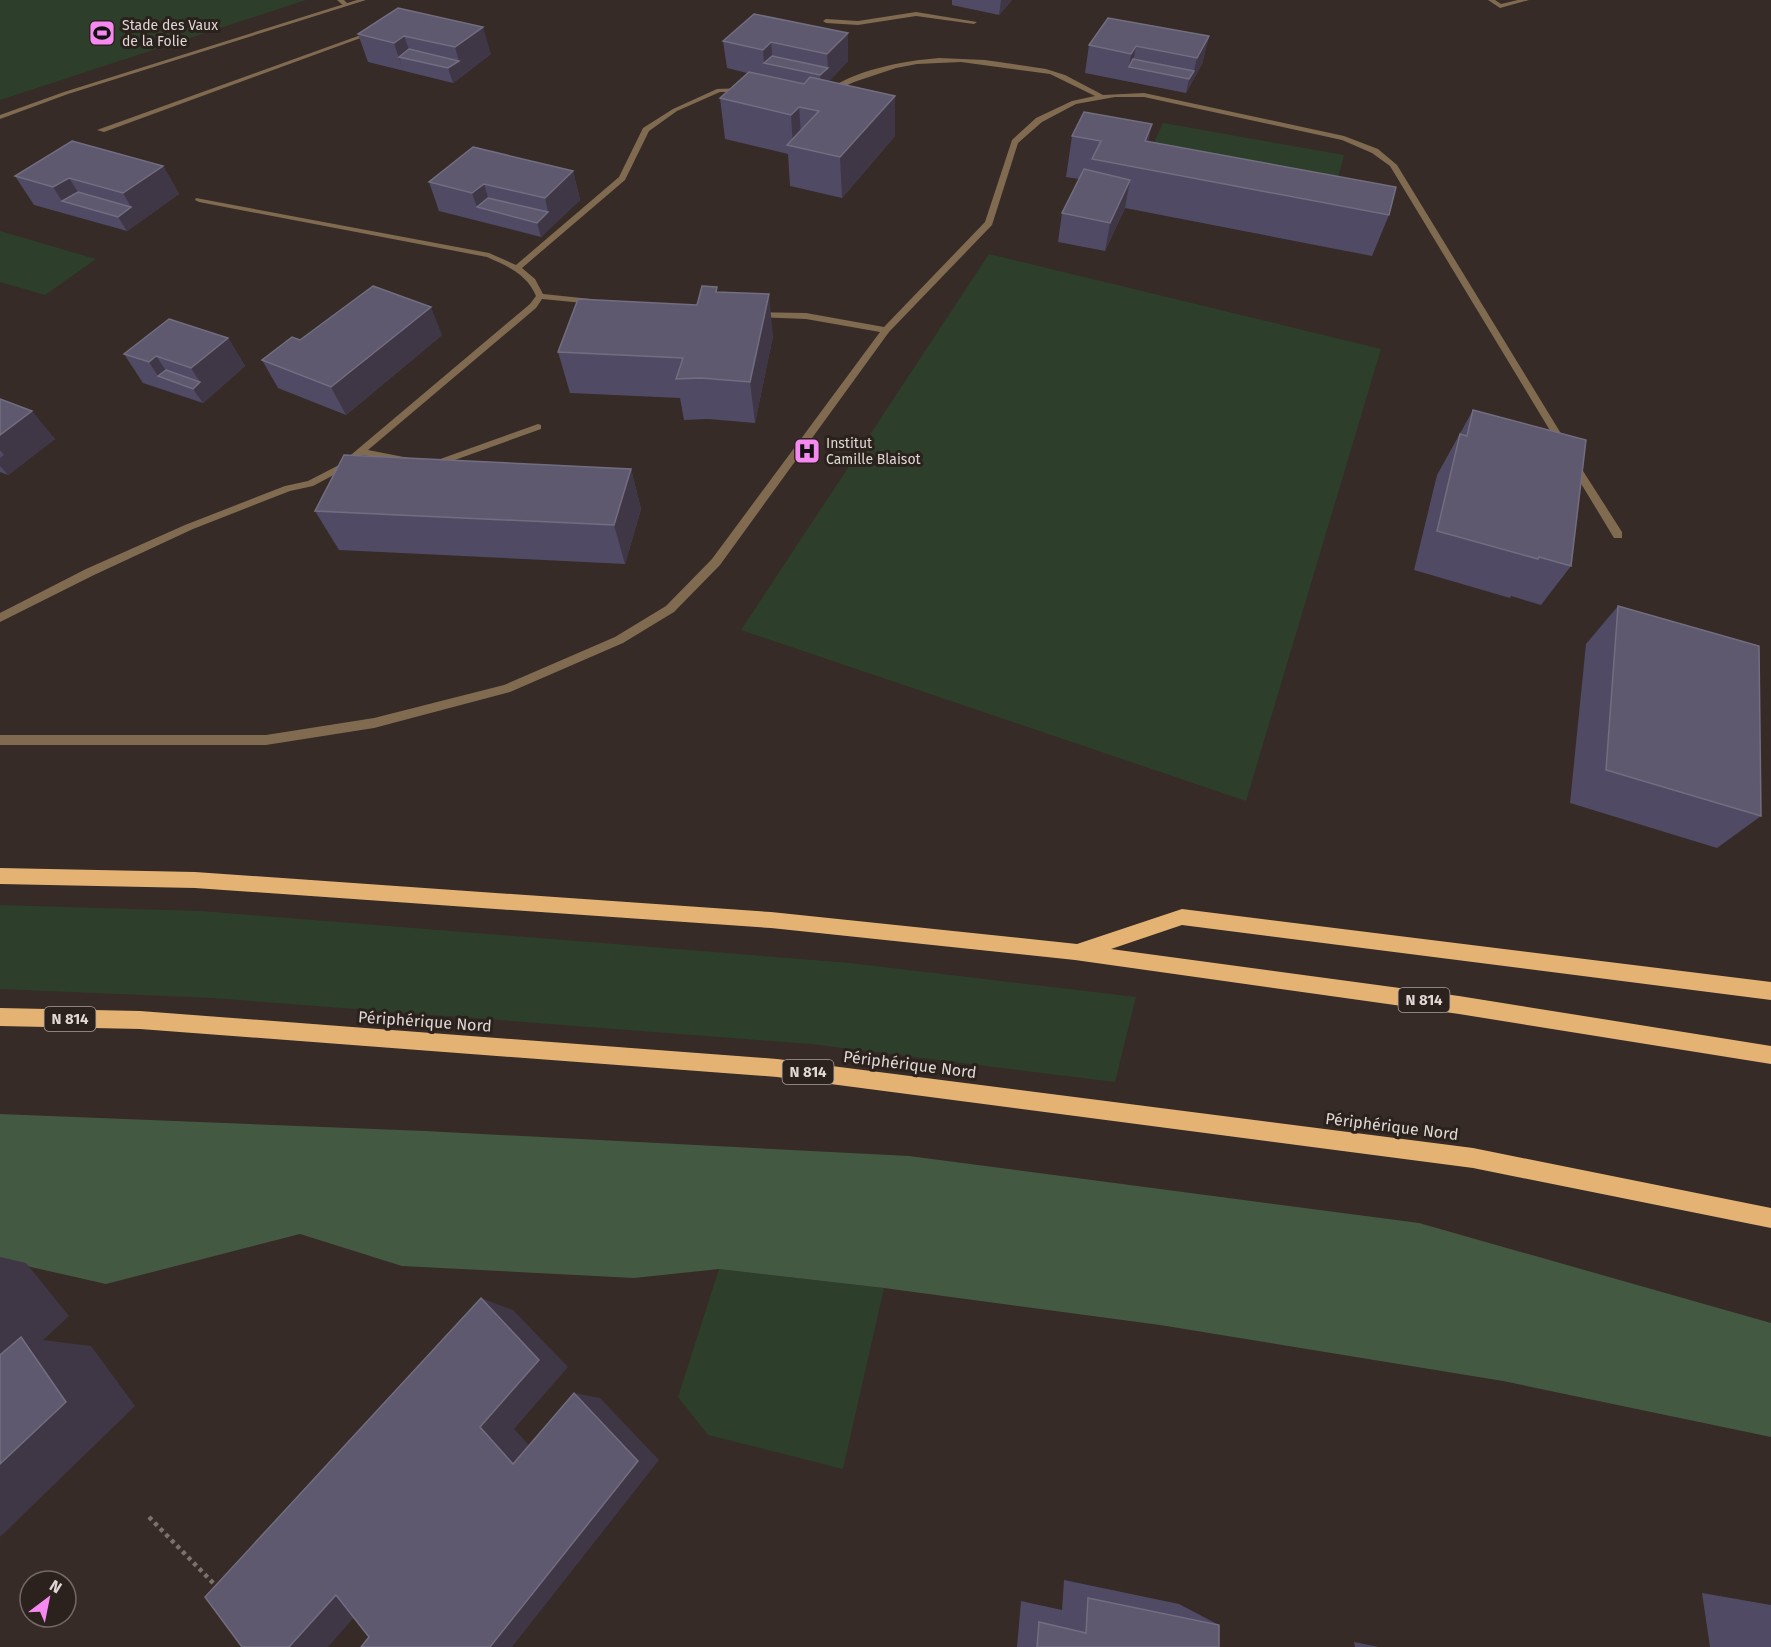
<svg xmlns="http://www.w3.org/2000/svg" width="1771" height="1647" font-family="'Fira Sans',sans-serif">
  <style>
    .green { fill: #2d3f2b }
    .forest { fill: #445942 }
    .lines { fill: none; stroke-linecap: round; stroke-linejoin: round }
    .path { stroke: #7b726e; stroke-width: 4.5; stroke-dasharray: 4 4; stroke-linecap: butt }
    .service { fill: #816b50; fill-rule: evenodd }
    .tertiary { fill: #816b50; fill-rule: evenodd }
    .trunk { fill: #e4b374; fill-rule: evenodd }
    .wall { fill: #504a64 }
    .shaded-wall { fill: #3f3746 }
    .building { fill: #5f5970; stroke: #736d80; stroke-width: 1.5 }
    .labels { text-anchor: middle; stroke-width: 6; stroke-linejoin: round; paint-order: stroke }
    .far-poi-label { font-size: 14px; fill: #dfd8d5; stroke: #2b211d; text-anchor: start }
    .shield { fill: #2b211d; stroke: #a9a19e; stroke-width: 1.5 }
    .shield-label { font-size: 15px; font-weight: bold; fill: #dfd8d5 }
    .street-label { font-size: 16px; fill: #dfd8d5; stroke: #2b211d }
  </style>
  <rect width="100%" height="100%" fill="#362b27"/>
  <!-- green -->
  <g class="green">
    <path d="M0,0H306L0,100Z"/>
    <path d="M1163,123L1344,155L1332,200L1144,165Z"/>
    <path d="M0,231L96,259L45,295L0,282Z"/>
    <path d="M989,254L1381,349L1246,801L741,630Z"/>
    <path d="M0,905L201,911L850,963L1136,997L1115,1082L811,1044L213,998L0,989Z"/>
    <path d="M719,1269L884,1288L843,1469L708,1435L678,1397Z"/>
  </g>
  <!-- forest -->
  <path class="forest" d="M0,1114L425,1131L909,1156L1419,1223L1771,1323V1437L1503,1381L1160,1325L884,1288L719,1269L634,1278L402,1266L300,1234L106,1284L0,1260Z"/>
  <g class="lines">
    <!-- path -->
    <path class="path" d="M149,1517L218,1588"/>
    <!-- service -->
    <g class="service">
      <path d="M337,0H344L349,5L344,6Z"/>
      <path d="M1488,0H1495L1501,4L1518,0H1529L1500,8Z"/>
      <path d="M916,12L977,22L974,24L916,16L858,25L826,23L823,21L826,19L858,21Z"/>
      <path d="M372,31L377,32L104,132L97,130Z"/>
      <path d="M939,58L985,60L1046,69L1065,75L1103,95L1144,93L1344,136L1378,149L1397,165L1568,445L1566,447H1560L1390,166L1372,153L1342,140L1144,97H1115L1076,104L1042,122L1018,143L992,225L889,332L720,565L674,612L623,643L510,692L374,728L266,745H0V735H266L374,718L504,685L615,637L666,606L712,559L880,332L806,319L755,317L751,314L752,312L806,313L884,327L985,222L1012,140L1036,118L1072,101L1095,96L1050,74L961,62L917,64L896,68L854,82L830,93L825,92C854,70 902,61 939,58Z"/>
      <path d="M717,89L744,88L747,90L744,92H720L677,111L649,131L625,180L522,268L535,279L543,294L591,299L594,300V304L542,299L536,308L368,450L409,458V462L362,455L345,469L313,486L290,491L193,529L94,575L0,622V613L86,569L185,525L285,486L308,481L339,465L530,304L536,296C527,274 507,266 487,257L199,202L195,200L196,198L489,253L516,265L619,177L643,128L673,109Z"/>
      <path d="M538,424L541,425V429L438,466H432L430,464L432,462Z"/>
      <path d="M1573,459L1576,460L1622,532V538H1614L1568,462Z"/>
    </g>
    <!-- tertiary -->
    <path class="tertiary" d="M357,0H366L68,94L0,119V115L64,92Z"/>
    <!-- trunk -->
    <g class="trunk">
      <path d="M0,868L195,872L771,912L1077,944L1182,909L1771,982V1000L1182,925L1111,949L1459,996L1771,1046V1064L1459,1014L1075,960L771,928L195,888L0,884Z"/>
      <path d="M0,1008L140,1011L777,1059L1473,1148L1771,1208V1228L1473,1168L777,1077L140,1029L0,1026Z"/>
    </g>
  </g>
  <!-- wall -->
  <g class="wall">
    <path d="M952,0H1012L999,15L952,5Z"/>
    <path d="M398,8L491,54L453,83L368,62L358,34Z"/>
    <path d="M754,14L848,61L829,81L895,136L842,198L790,186L788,154L725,139L720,98L747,73L727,68L723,41Z"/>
    <path d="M1209,36L1202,64L1186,93L1085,73L1089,45Z"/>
    <path d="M1072,136L1149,142L1389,215L1372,256L1125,208L1105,251L1058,242L1062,213L1079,179L1066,177Z"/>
    <path d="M163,166L179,194L127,231L34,205L15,176Z"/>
    <path d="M573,171L580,200L541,237L439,211L429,182Z"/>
    <path d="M718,292L773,336L755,423L708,419L684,420L680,398L570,393L558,352L697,305Z"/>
    <path d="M442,335L346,415L278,388L262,360L300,340Z"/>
    <path d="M228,338L245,366L203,403L143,383L124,354Z"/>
    <path d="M0,399L55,439L8,475L0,472Z"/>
    <path d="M1473,410L1571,566L1541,605L1511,596L1510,598L1414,570L1437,475Z"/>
    <path d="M631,469L641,509L625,564L339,550L315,511Z"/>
    <path d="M1618,606L1761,816L1717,848L1570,803L1586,644Z"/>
    <path d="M1064,1580L1179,1604L1219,1625V1647H1017L1021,1601L1062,1610Z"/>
    <path d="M1702,1593L1771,1605V1647H1710Z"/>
    <path d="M1354,1642L1379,1647H1355Z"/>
  </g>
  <!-- shaded-wall -->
  <g class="shaded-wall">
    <path d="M1001,0H1012L999,15Z"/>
    <path d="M483,27L491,54L463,75L455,47Z"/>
    <path d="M848,33V61L821,90L820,75L828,68L827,54Z"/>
    <path d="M404,36L413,60L399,57L403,71L394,43Z"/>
    <path d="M1209,36L1202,64L1186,93L1189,79L1194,71L1197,58Z"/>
    <path d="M771,42L773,65L764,63L763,50Z"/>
    <path d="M1136,46L1132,68L1129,67L1131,54Z"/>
    <path d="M459,61L463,75L453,83L448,68Z"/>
    <path d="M895,96V136L842,198L840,157Z"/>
    <path d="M799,107L802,147L793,146L791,115Z"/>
    <path d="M1152,124L1144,165L1145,141Z"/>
    <path d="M163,166L179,194L127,231L118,217L131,207L123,193Z"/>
    <path d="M573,171L580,200L541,237L537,223L548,212L545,198Z"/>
    <path d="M69,178L87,206L62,201L53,187Z"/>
    <path d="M1130,180L1125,208L1105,251L1110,223Z"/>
    <path d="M484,184L492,211L477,207L472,193Z"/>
    <path d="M769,294L773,336L755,423L750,382Z"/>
    <path d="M431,307L442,335L346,415L331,387Z"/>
    <path d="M228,338L245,366L203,403L193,389L200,382L191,368Z"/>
    <path d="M156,356L173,381L158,376L149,362Z"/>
    <path d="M32,411L55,439L8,475L0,466V458L4,455L0,450V435Z"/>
    <path d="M631,469L641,509L625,564L614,525Z"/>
    <path d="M0,1257L26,1263L69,1316L43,1340L91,1346L135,1406L0,1537Z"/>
    <path d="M481,1298L513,1310L568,1367L514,1429L545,1462L513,1464L480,1427Z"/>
    <path d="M574,1393L600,1398L659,1460L512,1647H490Z"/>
    <path d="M385,1582L328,1647H289L336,1595Z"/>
  </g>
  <!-- building -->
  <g class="building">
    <path d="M398,8L483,27L455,47L404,36L394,43L358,34Z"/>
    <path d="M754,14L848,33L827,54L771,42L763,50L723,41Z"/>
    <path d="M1108,18L1209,36L1197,58L1136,46L1131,54L1089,45Z"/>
    <path d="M409,49L459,61L448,68L399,57Z"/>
    <path d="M772,56L828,68L820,75L764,63Z"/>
    <path d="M1133,59L1194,71L1189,79L1129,67Z"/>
    <path d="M749,72L804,84L810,77L895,96L840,157L787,145L819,111L799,107L791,115L720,98Z"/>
    <path d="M1084,112L1152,124L1145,141L1396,187L1389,215L1092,159L1101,141L1072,136Z"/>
    <path d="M72,141L163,166L123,193L69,178L53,187L15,176Z"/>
    <path d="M473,147L573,171L545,198L484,184L472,193L429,182Z"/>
    <path d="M1084,169L1130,180L1110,223L1062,213Z"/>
    <path d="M78,192L131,207L118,217L62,201Z"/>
    <path d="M488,198L548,212L537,223L477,207Z"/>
    <path d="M373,286L431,307L331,387L262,360L292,337L300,340Z"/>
    <path d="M702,286L717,287L716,292L769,294L750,382L701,378L676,379L683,358L558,352L578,299L697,305Z"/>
    <path d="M169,319L228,338L191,368L156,356L149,362L124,354Z"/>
    <path d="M166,370L200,382L193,389L158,376Z"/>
    <path d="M0,399L32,411L0,435Z"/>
    <path d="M1473,410L1586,440L1571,566L1539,557L1538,559L1437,531L1460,434L1467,436Z"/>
    <path d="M344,455L631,469L614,525L315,511Z"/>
    <path d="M1618,606L1759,646L1761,816L1606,770Z"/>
    <path d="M481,1298L539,1360L480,1427L513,1464L574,1393L638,1461L490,1647H361L369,1637L336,1595L289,1647H242L205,1597Z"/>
    <path d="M21,1337L66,1402L0,1464V1355Z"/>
    <path d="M1088,1598L1219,1625V1647H1037L1039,1622L1086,1633Z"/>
  </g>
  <!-- icons -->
  <defs>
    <symbol id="stadium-square" viewBox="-11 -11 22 22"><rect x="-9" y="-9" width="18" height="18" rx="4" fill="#f589ef" stroke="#2b211d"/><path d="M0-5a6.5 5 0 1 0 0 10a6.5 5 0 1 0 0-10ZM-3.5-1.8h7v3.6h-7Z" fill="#111"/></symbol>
    <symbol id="hospital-square" viewBox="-11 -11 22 22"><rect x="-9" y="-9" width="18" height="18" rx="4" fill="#f589ef" stroke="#2b211d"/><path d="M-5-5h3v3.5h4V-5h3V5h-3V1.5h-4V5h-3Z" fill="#111"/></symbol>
  </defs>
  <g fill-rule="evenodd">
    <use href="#stadium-square" x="87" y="18" width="30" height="30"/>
    <use href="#hospital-square" x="792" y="436" width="30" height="30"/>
  </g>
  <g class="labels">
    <!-- far-poi labels -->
    <g class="far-poi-label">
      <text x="122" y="30">Stade des Vaux<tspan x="122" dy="16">de la Folie</tspan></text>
      <text x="826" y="448">Institut<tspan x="826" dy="16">Camille Blaisot</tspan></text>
    </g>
    <!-- shield labels -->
    <g class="shield">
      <rect x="1398.5" y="988" width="51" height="24" rx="4.5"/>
      <rect x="44.5" y="1007" width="51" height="24" rx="4.5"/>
      <rect x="782.5" y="1060" width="51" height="24" rx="4.5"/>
    </g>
    <g class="shield-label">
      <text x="1424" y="1005">N 814</text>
      <text x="70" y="1024">N 814</text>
      <text x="808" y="1077">N 814</text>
    </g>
    <!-- street labels -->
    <g class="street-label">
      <text transform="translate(425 1021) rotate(4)" y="6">Périphérique Nord</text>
      <text transform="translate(910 1064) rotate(7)" y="6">Périphérique Nord</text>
      <text transform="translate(1392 1126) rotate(7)" y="6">Périphérique Nord</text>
    </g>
  </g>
  <!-- north arrow -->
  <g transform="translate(48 1599) rotate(32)"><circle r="28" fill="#2b211d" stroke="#736a67" stroke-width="1.5"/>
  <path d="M0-4.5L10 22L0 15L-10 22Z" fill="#f589ef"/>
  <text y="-9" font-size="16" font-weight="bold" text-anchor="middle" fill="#dfd8d5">N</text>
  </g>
</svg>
